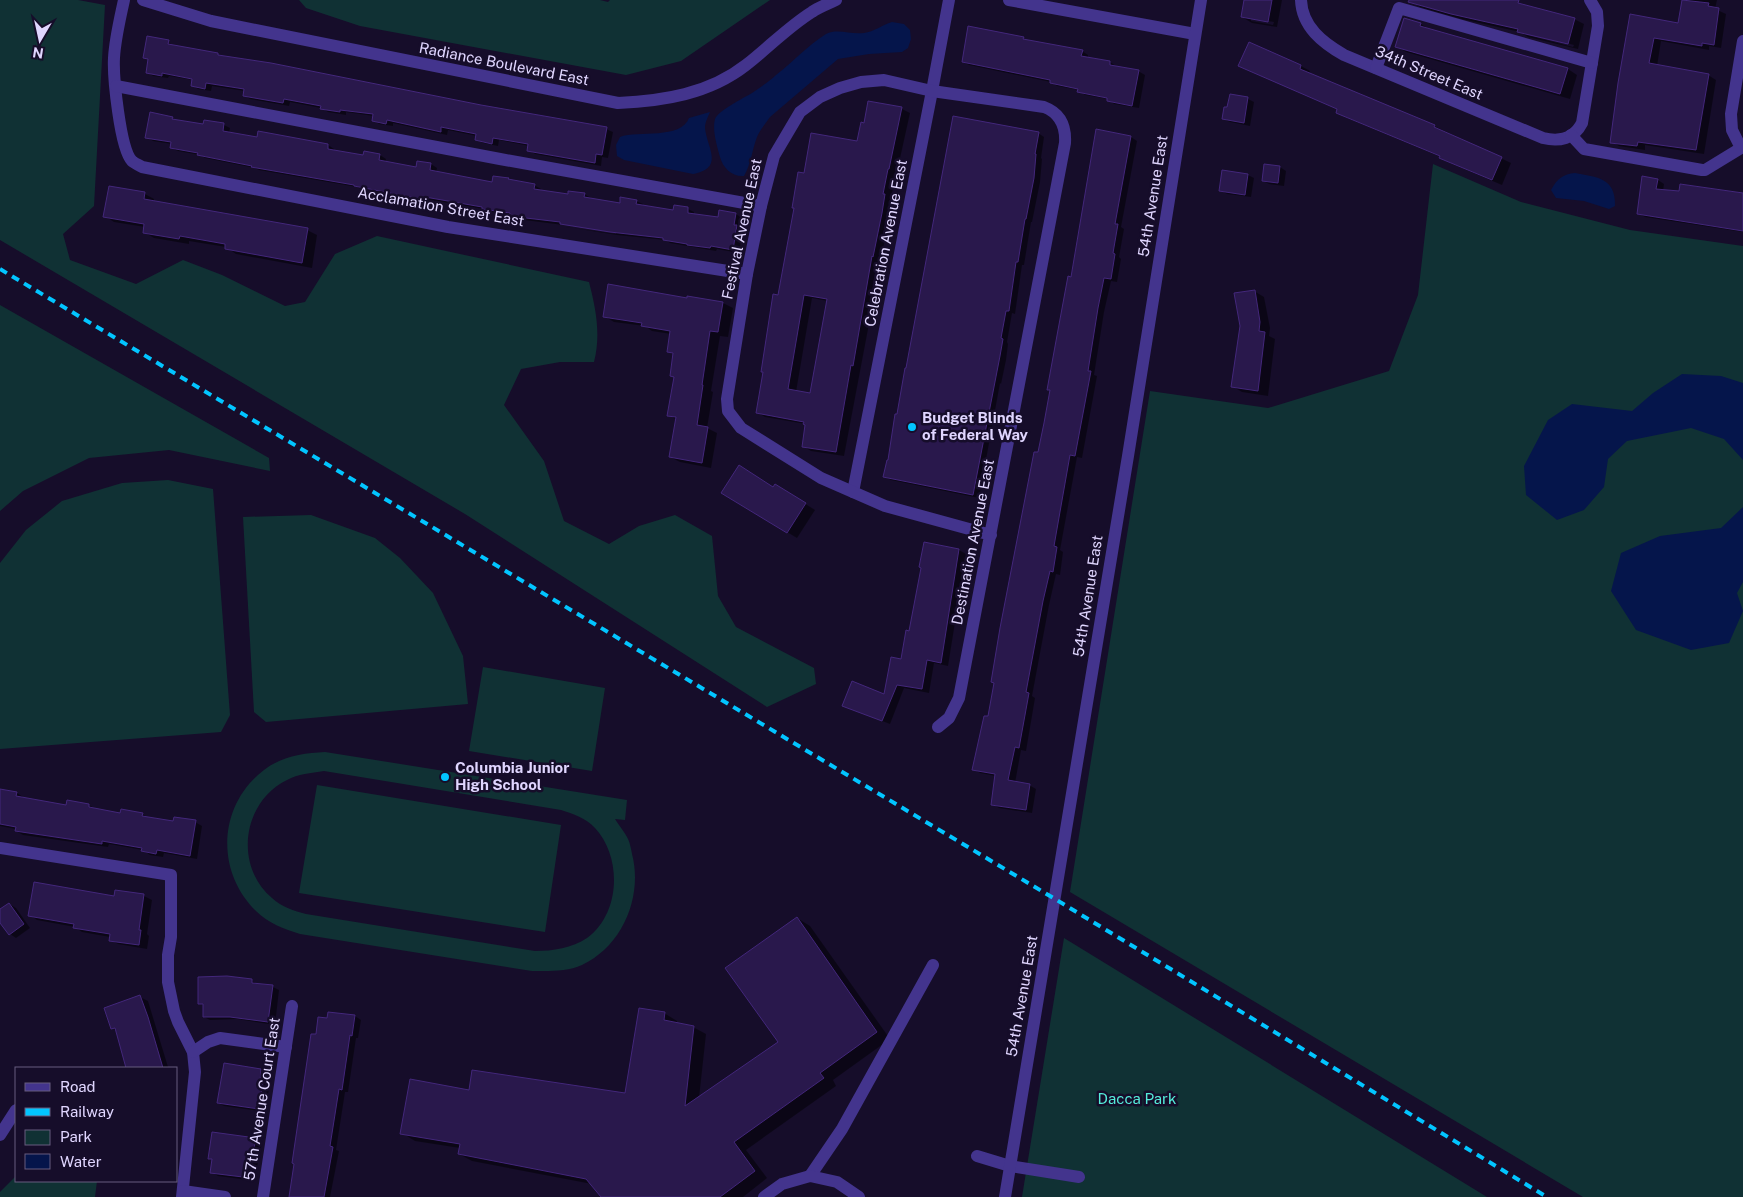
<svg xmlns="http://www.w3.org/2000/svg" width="1743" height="1197" font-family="'Public Sans',sans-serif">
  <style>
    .green { fill: #103134; fill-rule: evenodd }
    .water { fill: #05154b }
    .shadow { fill: #0007; fill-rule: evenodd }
    .building { fill: #29184c; stroke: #43277b; fill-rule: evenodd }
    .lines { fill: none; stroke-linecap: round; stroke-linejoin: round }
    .minor { stroke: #43348d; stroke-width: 12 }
    .rail { stroke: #02c5ff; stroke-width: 4; stroke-dasharray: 8 6; stroke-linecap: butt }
    .poi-dot { fill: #02c5ff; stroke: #160d2a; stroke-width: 2 }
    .labels { text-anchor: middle; stroke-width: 5; stroke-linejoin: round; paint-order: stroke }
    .street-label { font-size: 15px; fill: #e0d6ff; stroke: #160d2a }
    .poi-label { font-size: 15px; font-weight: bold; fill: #e0d6ff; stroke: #160d2a; text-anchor: start }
    .park-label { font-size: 15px; fill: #55ecda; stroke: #160d2a }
  </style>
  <rect width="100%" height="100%" fill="#160d2a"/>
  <!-- green -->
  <g class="green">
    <path d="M0,0H78L105,5L94,206L63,234L70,260L136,284L183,260L222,275L285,306L305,302L335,254L377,236L589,282C596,309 601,335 594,362H560L521,369L504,405L544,461L564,521L609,544L639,526L675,515L712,536L718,596L736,627L814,668L816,684L767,707L465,514L0,240Z"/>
    <path d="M299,0H600L608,2L610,0H770L681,61L626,75L360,26L306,8Z"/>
    <path d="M1433,164L1521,202L1630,230L1743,246V1197H1583L1070,892L1150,391L1268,408L1389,371L1418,295Z"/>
    <path d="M0,305L269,458L270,471L169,450L89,458L23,491L0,511Z"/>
    <path d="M168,480L213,489L230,715L221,732L0,749V563L26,530L62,501L122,483Z"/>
    <path d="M311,515L375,538L400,558L433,593L463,656L468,704L266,722L254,712L243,517Z"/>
    <path d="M483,667L605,688L592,771L469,751Z"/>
    <path d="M325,752L627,800L625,820L615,819C619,826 625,832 628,839C630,843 631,849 632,854C643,896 623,946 582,965C567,972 549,971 532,971L300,934C284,929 268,923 256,911C215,871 218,805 264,770C282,756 304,753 325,752ZM324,771L561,810C573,814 586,818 595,828C622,857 621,913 587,938C572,948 553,951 535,951L306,914C294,911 282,907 272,898C234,866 242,802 287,780C298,774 311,773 324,771Z"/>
    <path d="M317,785L561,825L545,932L299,893Z"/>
    <path d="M1064,938L1487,1197H1022Z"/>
    <path d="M16,1176V1181H97L95,1197H0V1192Z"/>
  </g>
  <!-- water -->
  <g class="water">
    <path d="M892,22L904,24L910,30L911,39L908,48L902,52L869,54L838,59L770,117C765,124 760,130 757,137C752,150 751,164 744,176C732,177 723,168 720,157C717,146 712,130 715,119C719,110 742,99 752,93C760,87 769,82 776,75C793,62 808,45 826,34C838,28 851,35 864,33C874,32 882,25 892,22Z"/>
    <path d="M710,112C708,117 705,122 705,128C707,148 725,168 693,174L624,160L617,156L616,145L620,137C638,130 681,140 689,118Z"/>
    <path d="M1575,173C1597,177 1616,178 1615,206L1609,209L1584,201L1556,198L1551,190C1557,179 1563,174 1575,173Z"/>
    <path d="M1682,374L1721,376L1743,383V460L1724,439L1691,428L1627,441L1608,459L1604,487L1584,510L1557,520L1526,495L1524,466L1548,420L1572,404L1632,411L1653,393Z"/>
    <path d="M1743,507V582L1737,593L1743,611L1729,643L1691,650L1636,630L1611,591L1621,553L1660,536L1721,528Z"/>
  </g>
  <!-- shadow -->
  <g class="shadow">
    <path d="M1245,0H1282L1277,27L1252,23L1242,17ZM1251,18L1274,22L1273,25L1251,21Z"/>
    <path d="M1409,0H1510L1518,2L1527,7L1574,19L1584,24L1578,49L1528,37L1520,32L1462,19L1420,7ZM1523,32L1574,45L1573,47L1527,35Z"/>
    <path d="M1683,0H1717L1715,9L1726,14L1721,48L1709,46V50L1661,41L1657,66L1708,75L1716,80L1704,154L1645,145V150L1619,146L1612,142L1631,16L1698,28L1680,17Z"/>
    <path d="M1421,24L1430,30L1568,69L1577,75L1570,99L1406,52L1396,46Z"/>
    <path d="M969,28L1082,51L1088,55V58L1110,62L1116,66V67L1138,71L1145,75L1139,108L1114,104L1108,99L1085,95L1079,90L1057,86L1051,82L969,65L963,62Z"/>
    <path d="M168,42L174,46L218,55L222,57L606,129L613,132L608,158L602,157L601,166L535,154L529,150V146L499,140L498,146L483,143L477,140V136L448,130L447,135L393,123V126L379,124L373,120L374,116L346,112V115L328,112L321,108L290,102L289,106L250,99L244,95L245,91L212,86L211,91L198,89L192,85L193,80L169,76L168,78L153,76L147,72L149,60L144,58Z"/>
    <path d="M1240,65L1301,66L1310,71L1309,74L1434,126L1511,163L1502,185L1450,163L1441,157L1347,118L1337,112L1338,109Z"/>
    <path d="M1248,99L1254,102L1250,126L1230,122L1223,119Z"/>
    <path d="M869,103L902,109L910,113L897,172H896L891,199L892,200L889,218L844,456L811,451L803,446L806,424L765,417L757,412L779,297L805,175L858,143L865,124ZM812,298L828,301L811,394L796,392Z"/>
    <path d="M172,118L178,121L204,126L224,125L230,128L229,133L258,138L328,145L334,149V151L364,156L380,155L386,159L385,163L417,169L418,162L431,164L437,168L436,173L493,183L534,185L541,189L540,192L569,196L584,194L591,198V199L621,205L636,201L643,204L642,206L674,211L675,207L688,209L694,212V215L719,219L736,214L742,218L740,228L743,230L739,253L717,249L716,251L670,243L666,240L617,235L567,227H566L616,234V232L561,223L563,225L517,219L511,215L490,212L484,209L431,200V202L361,189L357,187L259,170L255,168L205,158L200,155L178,151L171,148L172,144L153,141L147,137Z"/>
    <path d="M1097,131L1131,137L1137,141L1121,227L1124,229L1119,257L1121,259L1117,282L1111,281L1104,312L1094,375L1097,376L1082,458L1077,457L1060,550L1063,552L1060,575L1056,574L1049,605L1032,696L1035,698L1026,751L1021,750L1015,783L1029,785L1036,789L1032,813L999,808L992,804L996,776L980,773L974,769L989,718L1039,454Z"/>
    <path d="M1038,133L1044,137L1041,158L1042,159L1040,182L1032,222H1031L1024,265H1022L1015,314L1012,313L1007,342L1008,344L1006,360L1001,384L1000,383L979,498L891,480L885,477L898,415Z"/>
    <path d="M1280,167L1286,171L1284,186L1269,184L1263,181Z"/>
    <path d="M1248,175L1254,178L1251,197L1227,194L1220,190Z"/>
    <path d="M1658,180L1664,184L1663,191L1743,193V232L1645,217L1638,213Z"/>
    <path d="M145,194L154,199V202L307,230L317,235L312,268L236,254L226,247L189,241V244L154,238L144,232L145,227L114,222L105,216Z"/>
    <path d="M1254,291L1264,297L1270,328L1269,336L1275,339L1268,396L1242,392L1232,386Z"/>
    <path d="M688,299L723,303L733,308L728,337L720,336L711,391L713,392L707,428L717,433L711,468L680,462L670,457L677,420L669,415L675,377L674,355L668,351L671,334L652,331L645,326L614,322L604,316Z"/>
    <path d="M785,491L815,510L797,538L722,493Z"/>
    <path d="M925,543L959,550L966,554L948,666L934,663L929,693L904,688L890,724L851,709L885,696L902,660L910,632L923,568Z"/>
    <path d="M0,790L17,793L23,797V799L67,806L89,805L96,809L121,814H142L149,818L174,823L195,822L202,826L197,859L164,853L163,857L150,855L143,850L109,844L108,847L23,835L16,831V829L0,826Z"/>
    <path d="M116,891L144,896L152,900L147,934L149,936L147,949L118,944L110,940V937L82,932L75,927L37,920L30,915L115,897Z"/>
    <path d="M9,904L16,908L30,928L16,938L10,934L0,920V911Z"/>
    <path d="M797,918L810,926L890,1039L833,1080L836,1086L746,1150L767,1178L743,1197H602L592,1184L472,1161L459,1154L460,1148L415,1141L402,1133L470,1091L626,1095L664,1013L677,1021V1024L693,1027L706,1034L699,1098L780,1042Z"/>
    <path d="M252,981L259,985L273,987L279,990L275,1025L237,1019L210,1020L204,1017V1006L200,1003Z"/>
    <path d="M140,997L148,1001L168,1067L170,1068H127L117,1031L112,1028Z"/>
    <path d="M355,1016L361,1020L358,1038H356L348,1092H345L336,1150L339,1151L330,1197H288H290L317,1036L328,1019Z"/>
    <path d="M225,1065L261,1070L267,1074L266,1085L269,1087L266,1112L224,1106L218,1103Z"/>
    <path d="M255,1139L262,1143L257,1167L251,1166L249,1180L218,1176L211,1172L213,1160L210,1158Z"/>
  </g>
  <!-- building -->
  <g class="building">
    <path d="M1244,0H1272L1268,22L1241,17Z"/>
    <path d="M1409,0H1519L1518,3L1575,18L1568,44L1517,32L1518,29L1451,14L1408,2Z"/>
    <path d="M1682,0L1709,3L1708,6L1719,8L1714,45L1702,43V46L1654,38L1649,63L1709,74L1696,150L1638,142L1637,146L1610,143L1618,83L1630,14L1678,23Z"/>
    <path d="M1404,18L1421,23L1420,26L1568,68L1560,94L1395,47Z"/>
    <path d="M968,26L1024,37L1023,39L1083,50L1081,56L1110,61V65L1139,70L1132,106L1107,101V98L1077,92L1078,89L1050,83V80L962,62Z"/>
    <path d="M147,36L169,40L168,44L218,53V55L271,63L481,105L607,127L602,155L596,154L595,163L527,151L528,144L493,138L492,144L475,140L476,134L441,127V132L387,120L386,124L372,121L373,114L340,110V112L320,109L321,106L284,99L283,103L243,96L244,89L206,83L205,89L191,86L192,79L162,73V76L146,73L148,59L143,58Z"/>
    <path d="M1249,42L1301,65L1300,69L1435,125L1434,127L1502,157L1492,180L1439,158L1440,156L1336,113L1337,109L1238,66Z"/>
    <path d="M1230,94L1248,97L1244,123L1222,119L1224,107H1227Z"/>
    <path d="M868,101L902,107L889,169H888L883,194H885L882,213L873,257L872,256L853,366L851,365L836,452L802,447L805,425L803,424L804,422L756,413L763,372H761L773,294L778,295L794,208H792L798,172L804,173L811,133L857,141L861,122L864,123ZM804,295L827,299L810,393L788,389Z"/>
    <path d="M150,112L173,117L172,119L203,124L204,120L224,123L223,131L257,137L258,131L328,144V149L363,155L364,151L380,154L379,160L416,167L417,161L431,163L430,170L492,182L493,176L509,178L508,179L535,184L534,189L568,194V191L585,193L584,197L620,203V197L637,200L636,204L673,210L674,205L688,207V213L718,217L719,210L736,213L734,225H737L733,250L711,246L710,248L687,245V244L663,240V238L610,232L560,224V222L509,216L510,213L482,209V207L425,197V200L354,186V185L251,167L252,166L197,155L198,153L170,148L171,142L145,138Z"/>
    <path d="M953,116L1039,132L1035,154H1036L1034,178L1026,219H1025L1018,262H1016L1009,311H1006L1001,338L1003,339L1000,356L973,495L883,477L887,460H888L895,414H897L905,368H906Z"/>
    <path d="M1096,129L1131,136L1115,224H1118L1113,253L1115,254L1111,279L1104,278L1098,308L1088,371H1091L1075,456L1070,455L1054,546L1057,547L1053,572L1050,571L1043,601L1026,692L1029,693L1019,748L1015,747L1008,780L1030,784L1026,810L991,805L995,774L972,770L984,716H988L994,683L991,682L1000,628L1034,452H1038L1044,423L1050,390H1047L1058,330L1068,276L1071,277Z"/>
    <path d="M1264,164L1280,166L1278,183L1262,181Z"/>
    <path d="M1222,170L1248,174L1245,195L1219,191Z"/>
    <path d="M1642,176L1658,179L1656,189L1679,191L1680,184L1743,193V231L1637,214Z"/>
    <path d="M109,186L145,192L144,199L308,228L302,263L225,249V244L180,236L179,239L143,233L144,224L103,217Z"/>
    <path d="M608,284L687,298V296L723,302L718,332L710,331L702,385H703L697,425L708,427L702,463L669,457L676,417L667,416L674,377L670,376L673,353L667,352L670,331L641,326L642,323L603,317Z"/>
    <path d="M1255,290L1260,322L1259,331L1265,332L1258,391L1231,387L1240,326L1234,293Z"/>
    <path d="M739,465L773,487L775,484L806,503L787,533L721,493Z"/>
    <path d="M924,542L959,549L941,663L927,660L922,689L897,685L882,721L842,706L852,681L884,694L891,657L901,659L906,630L909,631L921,568L919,567Z"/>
    <path d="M0,789L17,792L16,796L66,805L67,800L89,804V807L120,813L121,809L143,813L142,816L173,821L174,817L196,820L190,856L157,850L156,854L141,851L142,848L102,841V844L15,831L16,827L0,824Z"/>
    <path d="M34,882L114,896L115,890L144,894L139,930H141L139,945L109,941L110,934L73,928L74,924L28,916Z"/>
    <path d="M9,903L24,924L9,935L0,923V909Z"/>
    <path d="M797,917L877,1032L820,1073L824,1078L734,1142L755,1171L720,1197H601L586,1179L458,1154L460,1144L400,1134L410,1079L469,1090L472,1070L625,1093L639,1008L665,1012L664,1020L694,1026L685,1106L778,1042L725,968Z"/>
    <path d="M227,976L252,979V983L273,985L268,1022L230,1017H203V1004H198V977Z"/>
    <path d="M140,995L148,1017L163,1068H126L115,1028L111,1029L104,1008Z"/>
    <path d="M328,1012L355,1015L352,1036L350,1035L342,1090L339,1089L330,1146L333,1147L324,1197H289L294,1164L292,1163L311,1034H316L318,1017L327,1018Z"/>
    <path d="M224,1063L261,1069L260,1082H263L259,1109L217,1103Z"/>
    <path d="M212,1132L256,1138L251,1164L245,1163L243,1177L210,1173L212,1159H208Z"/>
  </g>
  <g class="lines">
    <!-- minor -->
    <g class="minor">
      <path d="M124,0C120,19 115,39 114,58C113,76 120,149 132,161C134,163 139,165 142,167L448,227L747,274"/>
      <path d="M143,0L211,21L618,103C663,101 709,94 746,65C768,48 788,27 812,12C819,7 828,4 836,0"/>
      <path d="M1009,0L1195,34"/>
      <path d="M1301,0C1302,27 1323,43 1344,55L1543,138C1559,142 1574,139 1582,123L1598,26L1597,12L1590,0"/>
      <path d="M1376,68L1399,8L1592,63"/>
      <path d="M116,86L500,159L761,206"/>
      <path d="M1571,135L1584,149L1702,170H1705L1741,148L1732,130L1731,114L1743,41"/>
      <path d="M853,492L932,91L949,0"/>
      <path d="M938,727L949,718L959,698L1065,143C1066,126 1060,113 1044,107L932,91L884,80L861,82L840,88L820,97L800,112L774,156L761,206L747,274L727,399L728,411L741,428L821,478L885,506L991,535"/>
      <path d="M0,848L171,875V937L168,955V982L174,1011L178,1022L193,1052L195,1072L182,1197"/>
      <path d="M193,1052L208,1042L220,1038L286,1047"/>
      <path d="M0,1135L16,1110"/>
      <path d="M977,1156L1010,1166L1079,1177"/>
      <path d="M810,1176L842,1129L933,965"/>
      <path d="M183,1191L225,1197"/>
      <path d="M263,1197L292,1006"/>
      <path d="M764,1197L782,1184L810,1176L837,1182L859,1197"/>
      <path d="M1005,1197L1128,456L1201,0"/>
    </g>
    <!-- rail -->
    <path class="rail" d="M0,269L1055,899L1547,1197"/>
  </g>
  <!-- markers -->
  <g class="poi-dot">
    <circle cx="912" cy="427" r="5"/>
    <circle cx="445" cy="777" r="5"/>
  </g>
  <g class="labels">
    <!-- street labels -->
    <g class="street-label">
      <text transform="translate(504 64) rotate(11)" y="5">Radiance Boulevard East</text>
      <text transform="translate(1429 73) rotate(23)" y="5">34th Street East</text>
      <text transform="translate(1153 196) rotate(-81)" y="5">54th Avenue East</text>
      <text transform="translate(441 207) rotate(10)" y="5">Acclamation Street East</text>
      <text transform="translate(742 229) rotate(-78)" y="5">Festival Avenue East</text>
      <text transform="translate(886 243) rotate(-79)" y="5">Celebration Avenue East</text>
      <text transform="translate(973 542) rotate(-79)" y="5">Destination Avenue East</text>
      <text transform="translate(1088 596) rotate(-81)" y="5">54th Avenue East</text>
      <text transform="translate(1022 996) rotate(-80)" y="5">54th Avenue East</text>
      <text transform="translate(262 1099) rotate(-81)" y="5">57th Avenue Court East</text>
    </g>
    <!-- poi labels -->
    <g class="poi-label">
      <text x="922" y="423">Budget Blinds<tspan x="922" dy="17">of Federal Way</tspan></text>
      <text x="455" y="773">Columbia Junior<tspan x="455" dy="17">High School</tspan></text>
    </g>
    <!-- park labels -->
    <g class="park-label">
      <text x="1137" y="1104">Dacca Park</text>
    </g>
  </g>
  <!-- legend -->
  <rect x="15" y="1067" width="162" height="115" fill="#160d2a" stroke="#675d7f"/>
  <rect x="25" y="1083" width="25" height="8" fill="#43348d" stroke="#675d7f"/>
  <text x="60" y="1092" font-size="15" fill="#e0d6ff">Road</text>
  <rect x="25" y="1108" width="25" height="8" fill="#02c5ff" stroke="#675d7f"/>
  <text x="60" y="1117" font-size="15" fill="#e0d6ff">Railway</text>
  <rect x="25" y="1130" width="25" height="15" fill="#103134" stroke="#675d7f"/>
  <text x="60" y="1142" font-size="15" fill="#e0d6ff">Park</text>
  <rect x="25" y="1154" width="25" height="15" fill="#05154b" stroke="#675d7f"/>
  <text x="60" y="1167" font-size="15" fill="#e0d6ff">Water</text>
  <!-- north arrow -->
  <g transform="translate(40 40) rotate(189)" stroke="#160d2a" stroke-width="4" paint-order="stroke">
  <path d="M0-4L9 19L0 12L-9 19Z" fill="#e0d6ff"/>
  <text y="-8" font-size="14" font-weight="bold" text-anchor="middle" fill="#e0d6ff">N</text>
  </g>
</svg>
